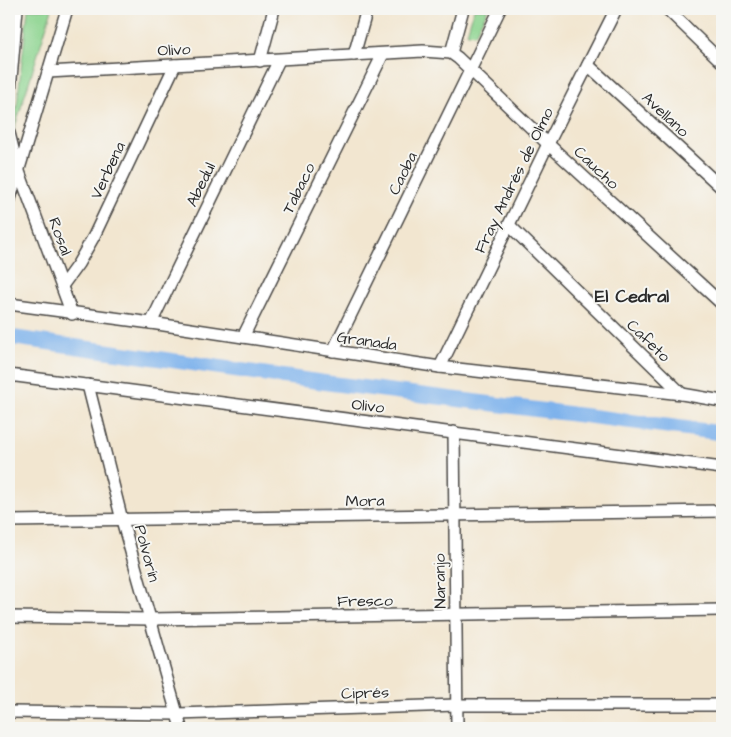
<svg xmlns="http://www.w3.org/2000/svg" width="731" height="737" font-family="'Architects Daughter',sans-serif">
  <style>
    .green { fill: #8cd48f; stroke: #5c805d }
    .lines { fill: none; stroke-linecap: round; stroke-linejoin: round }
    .canal { stroke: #7eb2ec; stroke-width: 15 }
    .street-casing { stroke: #494744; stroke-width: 14 }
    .street { stroke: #fff; stroke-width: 11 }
    .labels { text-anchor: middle; stroke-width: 4; stroke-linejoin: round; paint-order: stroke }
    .street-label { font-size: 16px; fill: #2b2b2b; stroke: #f6f6f2 }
    .neighbourhood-label { font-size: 18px; font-weight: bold; fill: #2b2b2b; stroke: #f6f6f2 }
  </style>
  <rect width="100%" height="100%" fill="#f6f6f2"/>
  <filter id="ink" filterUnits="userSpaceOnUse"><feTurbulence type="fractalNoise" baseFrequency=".02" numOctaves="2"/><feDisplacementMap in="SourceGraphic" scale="10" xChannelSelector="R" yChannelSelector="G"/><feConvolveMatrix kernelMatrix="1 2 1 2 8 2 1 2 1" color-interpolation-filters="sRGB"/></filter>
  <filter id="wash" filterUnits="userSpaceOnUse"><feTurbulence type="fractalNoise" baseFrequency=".0096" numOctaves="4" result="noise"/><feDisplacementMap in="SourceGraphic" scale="20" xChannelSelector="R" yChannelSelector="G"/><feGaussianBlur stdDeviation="1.12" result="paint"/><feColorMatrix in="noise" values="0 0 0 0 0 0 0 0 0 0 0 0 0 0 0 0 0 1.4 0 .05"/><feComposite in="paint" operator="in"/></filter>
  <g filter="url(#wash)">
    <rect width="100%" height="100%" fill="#f2e6d0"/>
    <!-- green -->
    <g class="green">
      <path d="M28,9H52L14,130Z"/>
      <path d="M474,9H488L475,34L467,33Z"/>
    </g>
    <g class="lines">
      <!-- canal -->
      <path class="canal" d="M9,337L328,383L722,433"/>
    </g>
  </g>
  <g filter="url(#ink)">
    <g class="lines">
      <defs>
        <g id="street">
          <path d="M667,9L722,62"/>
          <path d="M451,53L463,9"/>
          <path d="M354,55L367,9"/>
          <path d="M260,61L274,9"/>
          <path d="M588,65L722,188"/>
          <path d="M48,72L423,51L451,53L458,58L548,144L722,304"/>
          <path d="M9,102L17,9"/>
          <path d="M9,133L18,169L72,314"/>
          <path d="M9,202L67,9"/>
          <path d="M509,225L682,394"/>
          <path d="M62,286L78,264L94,236L175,65"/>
          <path d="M9,304L151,323L440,367L682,394L722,401"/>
          <path d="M151,323L279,60"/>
          <path d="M243,337L383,54"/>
          <path d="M333,351L500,9"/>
          <path d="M440,367L548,144L616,9"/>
          <path d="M9,375L722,468"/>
          <path d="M88,385L122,520L181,728"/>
          <path d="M454,432L457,728"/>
          <path d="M9,521L722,511"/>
          <path d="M9,617L150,619L722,610"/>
          <path d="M9,712L177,714L457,705H722"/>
        </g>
      </defs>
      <!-- street casing -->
      <use href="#street" class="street-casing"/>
      <!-- street -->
      <use href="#street" class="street"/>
    </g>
  </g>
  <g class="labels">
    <!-- street labels -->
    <g class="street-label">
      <text transform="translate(174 49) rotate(-3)" y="6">Olivo</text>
      <text transform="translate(666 114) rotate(43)" y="6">Avellano</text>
      <text transform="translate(597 167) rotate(43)" y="6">Caucho</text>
      <text transform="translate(107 170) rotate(-65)" y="6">Verbena</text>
      <text transform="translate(402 173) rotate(-64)" y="6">Caoba</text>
      <text transform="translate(513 180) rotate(-64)" y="6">Fray Andrés de Olmo</text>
      <text transform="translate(200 184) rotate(-64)" y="6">Abedul</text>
      <text transform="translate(298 188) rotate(-64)" y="6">Tabaco</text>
      <text transform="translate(61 236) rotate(70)" y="6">Rosal</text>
      <text transform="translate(367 340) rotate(8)" y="6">Granada</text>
      <text transform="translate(649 340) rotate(44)" y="6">Cafeto</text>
      <text transform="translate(368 405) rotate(7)" y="6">Olivo</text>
      <text transform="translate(365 500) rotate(-1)" y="6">Mora</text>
      <text transform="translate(148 553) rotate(75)" y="6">Polvorín</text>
      <text transform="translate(439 581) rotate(-91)" y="6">Naranjo</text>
      <text transform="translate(365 600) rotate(-1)" y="6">Fresco</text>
      <text transform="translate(365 692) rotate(-2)" y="6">Ciprés</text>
    </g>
    <!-- neighbourhood labels -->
    <g class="neighbourhood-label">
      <text x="632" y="302">El Cedral</text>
    </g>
  </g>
  <!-- margin -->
  <rect width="731" height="737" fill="none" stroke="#f6f6f2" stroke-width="30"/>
</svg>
